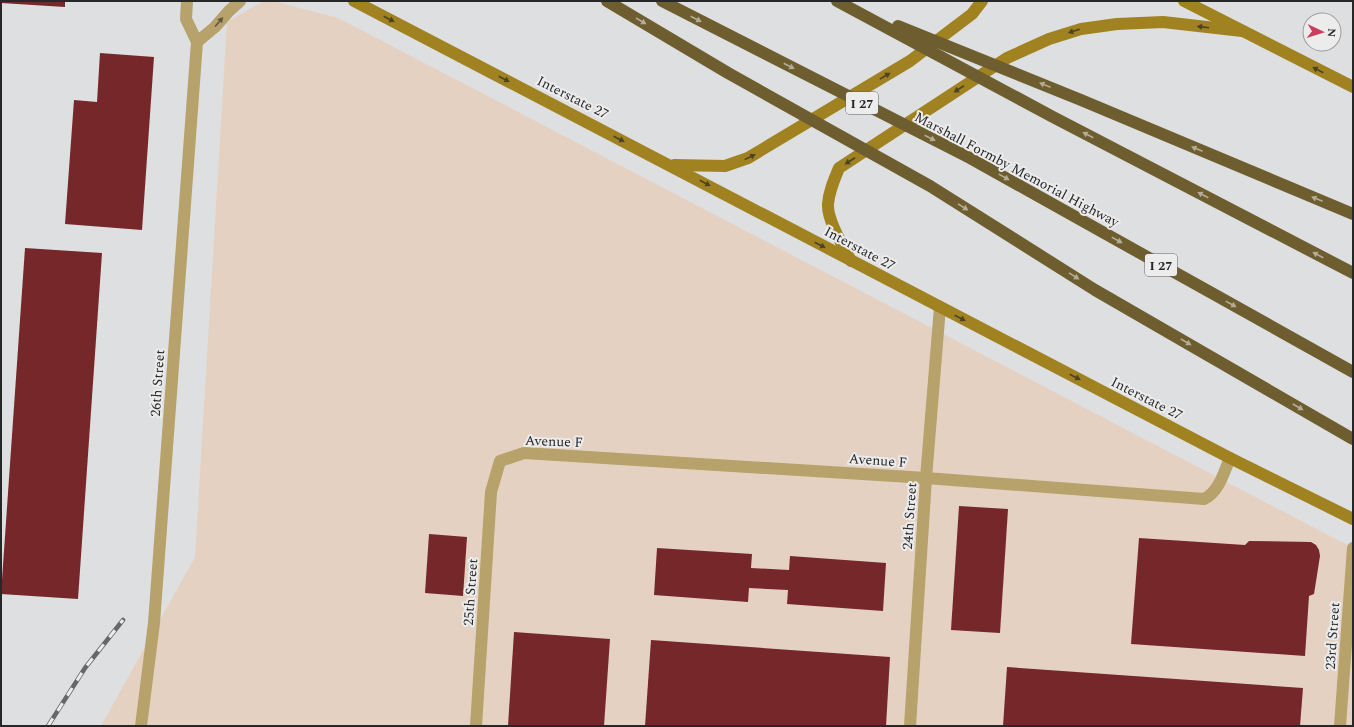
<svg xmlns="http://www.w3.org/2000/svg" width="1354" height="727" font-family="Spectral,serif">
  <style>
    .industrial { fill: #e4d1c2 }
    .building { fill: #762729 }
    .lines { fill: none; stroke-linecap: round; stroke-linejoin: round }
    .street { stroke: #b6a26a; stroke-width: 12 }
    .secondary { stroke: #a18220; stroke-width: 12 }
    .highway { stroke: #6e5e2f; stroke-width: 12 }
    .rail-casing { stroke: #666767; stroke-width: 4.5 }
    .rail { stroke: #ececed; stroke-width: 3; stroke-dasharray: 9; stroke-linecap: butt }
    .oneway { fill: #4c4225 }
    .oneway2 { fill: #b3ac98 }
    .oneway3 { fill: #605842 }
    .labels { text-anchor: middle; stroke-width: 4; stroke-linejoin: round; paint-order: stroke }
    .shield { fill: #ececed; stroke: #626262; stroke-width: 1 }
    .shield-label { font-size: 13px; font-weight: bold; fill: #272727 }
    .street-label { font-size: 14px; fill: #272727; stroke: #ececed }
  </style>
  <rect width="100%" height="100%" fill="#dedfe0"/>
  <!-- industrial -->
  <path class="industrial" d="M264,1H273L338,18L1353,548V726H101L195,557L227,22Z"/>
  <!-- building -->
  <g class="building">
    <path d="M1,1H65V7L1,3Z"/>
    <path d="M100,53L154,57L142,230L65,224L74,100L97,102Z"/>
    <path d="M25,248L102,253L78,599L1,594Z"/>
    <path d="M959,506L1008,509L1000,633L951,630Z"/>
    <path d="M429,534L467,537L463,596L425,593Z"/>
    <path d="M1139,538L1245,545L1249,541L1311,542L1316,545L1319,550L1320,556L1314,594L1309,596L1305,656L1131,644Z"/>
    <path d="M657,548L752,554L751,568L789,570L790,556L886,563L883,611L787,604L788,590L749,588L748,602L654,595Z"/>
    <path d="M514,632L610,639L604,726H508Z"/>
    <path d="M651,640L890,657L886,726H645Z"/>
    <path d="M1007,667L1303,688L1300,726H1003Z"/>
  </g>
  <g class="lines">
    <!-- street -->
    <g class="street">
      <path d="M197,42L215,27L229,11L240,1"/>
      <path d="M141,726L154,623L197,42L186,19L187,1"/>
      <path d="M476,726L491,492L500,461L524,453L926,478L1204,499C1219,492 1224,472 1230,458"/>
      <path d="M910,726L926,478L940,307"/>
      <path d="M1340,726L1353,548"/>
    </g>
    <!-- secondary -->
    <g class="secondary">
      <path d="M354,1L1230,458L1353,519"/>
      <path d="M1184,1L1353,87"/>
      <path d="M674,165L725,166L748,158L910,61L972,14L982,1"/>
      <path d="M851,261C843,246 827,220 828,204C829,191 834,180 839,168L1007,58L1049,39L1081,29L1117,24L1163,22L1242,31"/>
    </g>
    <!-- highway -->
    <g class="highway">
      <path d="M607,1L728,73L930,186L1095,290L1353,439"/>
      <path d="M662,1L970,158L1353,372"/>
      <path d="M837,1L1053,117L1353,273"/>
      <path d="M898,26L1081,100L1353,214"/>
    </g>
    <defs>
      <path id="rail" d="M48,726L85,668L123,620"/>
    </defs>
    <!-- rail casing -->
    <use href="#rail" class="rail-casing"/>
    <!-- rail -->
    <use href="#rail" class="rail"/>
  </g>
  <!-- one-way arrows -->
  <defs><path id="oneway-solid" d="M-6-.8H1V-3.2L6.5 0L1 3.2V.8H-6Z"/></defs>
  <g class="oneway">
    <use href="#oneway-solid" transform="translate(389 19) rotate(27)"/>
    <use href="#oneway-solid" transform="translate(1203 27) rotate(-173)"/>
    <use href="#oneway-solid" transform="translate(1074 31) rotate(163)"/>
    <use href="#oneway-solid" transform="translate(1318 70) rotate(-153)"/>
    <use href="#oneway-solid" transform="translate(885 76) rotate(-31)"/>
    <use href="#oneway-solid" transform="translate(504 79) rotate(27)"/>
    <use href="#oneway-solid" transform="translate(959 89) rotate(147)"/>
    <use href="#oneway-solid" transform="translate(619 139) rotate(27)"/>
    <use href="#oneway-solid" transform="translate(750 157) rotate(-26)"/>
    <use href="#oneway-solid" transform="translate(850 161) rotate(147)"/>
    <use href="#oneway-solid" transform="translate(705 183) rotate(28)"/>
    <use href="#oneway-solid" transform="translate(820 245) rotate(28)"/>
    <use href="#oneway-solid" transform="translate(960 318) rotate(27)"/>
    <use href="#oneway-solid" transform="translate(1075 377) rotate(27)"/>
  </g>
  <g class="oneway2">
    <use href="#oneway-solid" transform="translate(696 19) rotate(27)"/>
    <use href="#oneway-solid" transform="translate(641 21) rotate(31)"/>
    <use href="#oneway-solid" transform="translate(789 66) rotate(27)"/>
    <use href="#oneway-solid" transform="translate(1045 85) rotate(-158)"/>
    <use href="#oneway-solid" transform="translate(1088 135) rotate(-152)"/>
    <use href="#oneway-solid" transform="translate(930 138) rotate(27)"/>
    <use href="#oneway-solid" transform="translate(1197 149) rotate(-157)"/>
    <use href="#oneway-solid" transform="translate(1004 177) rotate(29)"/>
    <use href="#oneway-solid" transform="translate(1203 195) rotate(-152)"/>
    <use href="#oneway-solid" transform="translate(1317 199) rotate(-157)"/>
    <use href="#oneway-solid" transform="translate(963 207) rotate(32)"/>
    <use href="#oneway-solid" transform="translate(1117 240) rotate(29)"/>
    <use href="#oneway-solid" transform="translate(1318 255) rotate(-152)"/>
    <use href="#oneway-solid" transform="translate(1074 276) rotate(32)"/>
    <use href="#oneway-solid" transform="translate(1231 304) rotate(29)"/>
    <use href="#oneway-solid" transform="translate(1186 342) rotate(30)"/>
    <use href="#oneway-solid" transform="translate(1298 407) rotate(30)"/>
  </g>
  <use class="oneway3" href="#oneway-solid" transform="translate(219 22) rotate(-49)"/>
  <g class="labels">
    <!-- shield labels -->
    <g class="shield">
      <rect x="846" y="92" width="32" height="22" rx="3"/>
      <rect x="1145" y="254" width="32" height="22" rx="3"/>
    </g>
    <g class="shield-label">
      <text x="862" y="108">I 27</text>
      <text x="1161" y="270">I 27</text>
    </g>
    <!-- street labels -->
    <g class="street-label">
      <text transform="translate(573 97) rotate(27)" y="5">Interstate 27</text>
      <text transform="translate(1017 169) rotate(28)" y="5">Marshall Formby Memorial Highway</text>
      <text transform="translate(860 248) rotate(28)" y="5">Interstate 27</text>
      <text transform="translate(157 383) rotate(-86)" y="5">26th Street</text>
      <text transform="translate(1147 398) rotate(27)" y="5">Interstate 27</text>
      <text transform="translate(554 441) rotate(2)" y="5">Avenue F</text>
      <text transform="translate(878 460) rotate(4)" y="5">Avenue F</text>
      <text transform="translate(909 516) rotate(-86)" y="5">24th Street</text>
      <text transform="translate(470 592) rotate(-86)" y="5">25th Street</text>
      <text transform="translate(1332 636) rotate(-86)" y="5">23rd Street</text>
    </g>
  </g>
  <!-- border -->
  <rect width="1354" height="727" fill="none" stroke="#272727" stroke-width="4"/>
  <!-- north arrow -->
  <g transform="translate(1322 32) rotate(94)"><circle r="19" fill="#ececed" stroke="#9d9d9e"/>
  <path d="M0-3L7 15L0 10L-7 15Z" fill="#cc3c5e"/>
  <text y="-6" font-size="11" font-weight="bold" text-anchor="middle" fill="#272727">N</text>
  </g>
</svg>
